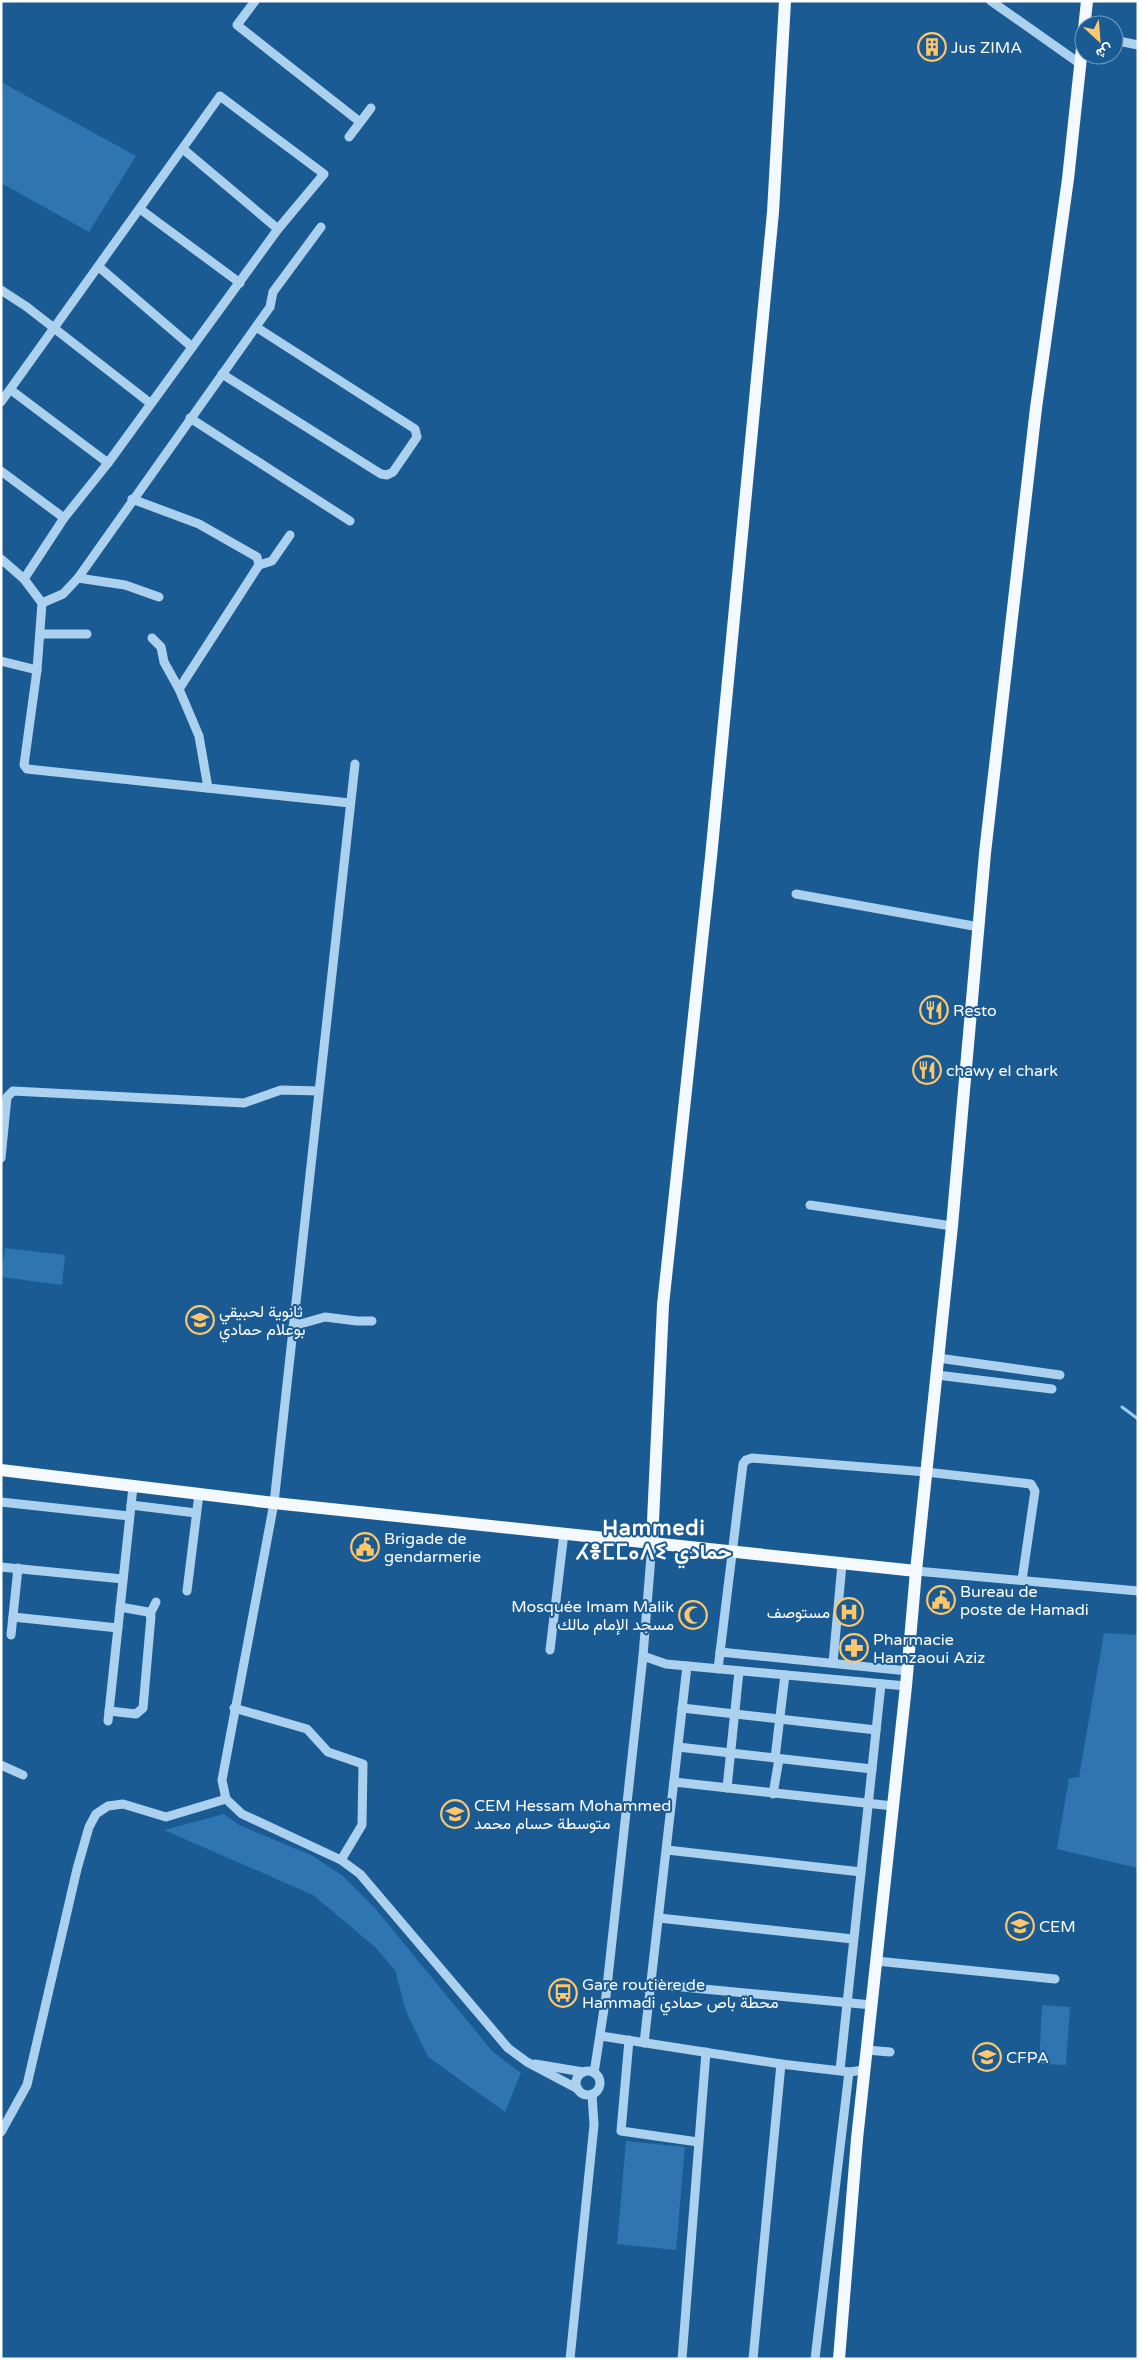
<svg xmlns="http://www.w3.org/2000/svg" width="1139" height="2360" font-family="'Varela Round',Vazirmatn,'Noto Sans Tifinagh',sans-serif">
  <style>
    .green { fill: #2e75b1 }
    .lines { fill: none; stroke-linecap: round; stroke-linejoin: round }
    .stream { stroke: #9ecdf1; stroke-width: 3 }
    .minor { stroke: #abd1ef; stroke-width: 9 }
    .major { stroke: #f4f9ff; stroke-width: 12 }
    .labels { text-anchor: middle; stroke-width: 4; stroke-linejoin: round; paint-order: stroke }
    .poi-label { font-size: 16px; fill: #fff; stroke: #1a5b93; text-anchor: start }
    .district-label { font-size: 21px; font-weight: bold; letter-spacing: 1px; fill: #fff; stroke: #1a5b93 }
  </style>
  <rect width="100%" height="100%" fill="#1a5b93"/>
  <!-- green -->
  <g class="green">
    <path d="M1,82L136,156L89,232L1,183Z"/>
    <path d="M5,1248L65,1255L62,1285L1,1277Z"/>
    <path d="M1104,1633L1138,1635V1868L1057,1849L1069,1778L1079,1777Z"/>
    <path d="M224,1814L239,1825L311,1855L343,1876L374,1907L492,2051L521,2073L505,2112L428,2057L406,2011L395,1970L375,1947L313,1895L164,1830Z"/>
    <path d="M1042,2005L1070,2007L1066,2065L1039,2064Z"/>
    <path d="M626,2141L685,2147L676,2250L617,2244Z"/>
  </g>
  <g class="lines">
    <!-- stream -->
    <path class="stream" d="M1122,1407L1138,1419"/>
    <!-- minor -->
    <g class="minor">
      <path d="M255,1L237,25L360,122"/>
      <path d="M991,1L1079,63"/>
      <path d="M1114,40L1138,45"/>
      <path d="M349,137L371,108"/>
      <path d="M183,149L278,229"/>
      <path d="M140,209L240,283"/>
      <path d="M99,267L192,347"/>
      <path d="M1,290L27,307L150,403"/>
      <path d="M222,374L381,474L387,475L393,472L417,437L415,429L256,327"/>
      <path d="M11,390L108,463"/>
      <path d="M1,402L220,96L324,174L278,229L108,463L64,518L24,579"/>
      <path d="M190,418L350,521"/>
      <path d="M1,471L64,518"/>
      <path d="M132,499L199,524L257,557L259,565L179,689"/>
      <path d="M1,559L24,579L42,603L37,670L24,765L27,769L350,803"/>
      <path d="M259,565L272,561L290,535"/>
      <path d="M78,578L125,585L159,597"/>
      <path d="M42,603L63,594L78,578L270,307L273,292L321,227"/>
      <path d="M40,634H87"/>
      <path d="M152,638L161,647L164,662L179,689L199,736L208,788"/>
      <path d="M1,661L37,670"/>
      <path d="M355,764L274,1503L222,1780L226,1799L242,1814L341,1860L360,1874L508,2048L527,2062L578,2089"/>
      <path d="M796,894L979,927"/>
      <path d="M1,1158L7,1097L13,1091L244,1103L281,1090L318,1091"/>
      <path d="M810,1205L952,1226"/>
      <path d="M293,1326L325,1317L357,1321H372"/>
      <path d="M938,1358L1060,1375"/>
      <path d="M937,1375L1052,1389"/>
      <path d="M1,1502L129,1516"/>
      <path d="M131,1505L196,1513"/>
      <path d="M1,1567L123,1579"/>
      <path d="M916,1571L1138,1591"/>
      <path d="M187,1591L199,1494"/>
      <path d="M150,1614L156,1602"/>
      <path d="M13,1617L118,1628"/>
      <path d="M11,1635L18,1568"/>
      <path d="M550,1650L564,1533"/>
      <path d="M720,1652L908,1671"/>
      <path d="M643,1656L666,1664L906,1686"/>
      <path d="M833,1663L842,1564"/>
      <path d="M718,1669L743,1464L746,1460L752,1458L926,1472L1031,1484L1035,1491L1022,1580"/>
      <path d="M234,1708L307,1729L328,1752L363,1764L362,1825L341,1860"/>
      <path d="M682,1708L876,1730"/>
      <path d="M109,1711L136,1714L143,1708L151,1616L148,1612L120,1607"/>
      <path d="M108,1721L133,1487"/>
      <path d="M678,1747L872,1769"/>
      <path d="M775,1758L785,1675"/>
      <path d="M1,1765L23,1775"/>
      <path d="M674,1782L893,1806"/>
      <path d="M727,1788L739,1671"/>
      <path d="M773,1794L779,1759"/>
      <path d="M667,1850L861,1872"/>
      <path d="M659,1918L853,1939"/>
      <path d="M876,1961L1055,1979"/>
      <path d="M651,1984L872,2005"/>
      <path d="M601,2036L781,2064L849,2072L864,2070"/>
      <path d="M629,2040L621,2131L698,2142"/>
      <path d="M644,2043L687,1666"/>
      <path d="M867,2050L890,2052"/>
      <path d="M535,2064L583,2072"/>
      <path d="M840,2070L881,1684"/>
      <circle cx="588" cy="2083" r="12"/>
      <path d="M594,2073L606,1996L643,1656L652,1543"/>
      <path d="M1,2132L27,2085L77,1869L89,1827L96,1814L108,1806L123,1804L166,1817L226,1799"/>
      <path d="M570,2359L594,2125L592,2094"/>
      <path d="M682,2359L706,2052"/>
      <path d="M753,2359L781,2064"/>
      <path d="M815,2359L849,2072"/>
    </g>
    <!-- major -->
    <g class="major">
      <path d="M1,1470L274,1503L916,1571"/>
      <path d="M652,1543L663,1305L711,857L773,212L785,1"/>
      <path d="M839,2359L857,2139L906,1686L916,1571L952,1226L985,853L1036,408L1068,179L1087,1"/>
    </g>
  </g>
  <!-- icons -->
  <defs>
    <symbol id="building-ring" viewBox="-11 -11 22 22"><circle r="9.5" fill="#1a5b93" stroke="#ffc66a" stroke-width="1.5"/><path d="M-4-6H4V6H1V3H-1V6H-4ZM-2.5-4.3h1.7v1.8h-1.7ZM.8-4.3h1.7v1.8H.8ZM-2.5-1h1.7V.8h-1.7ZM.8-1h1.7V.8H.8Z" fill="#ffc66a"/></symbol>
    <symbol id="restaurant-ring" viewBox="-11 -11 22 22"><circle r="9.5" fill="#1a5b93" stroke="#ffc66a" stroke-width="1.5"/><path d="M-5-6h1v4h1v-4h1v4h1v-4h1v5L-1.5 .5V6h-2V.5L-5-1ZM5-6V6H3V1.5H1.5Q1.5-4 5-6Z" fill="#ffc66a"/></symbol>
    <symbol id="school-ring" viewBox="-11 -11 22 22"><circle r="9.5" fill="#1a5b93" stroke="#ffc66a" stroke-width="1.5"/><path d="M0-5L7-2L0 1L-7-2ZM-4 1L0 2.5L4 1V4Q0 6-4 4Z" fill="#ffc66a"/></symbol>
    <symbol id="civic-ring" viewBox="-11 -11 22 22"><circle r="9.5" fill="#1a5b93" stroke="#ffc66a" stroke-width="1.5"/><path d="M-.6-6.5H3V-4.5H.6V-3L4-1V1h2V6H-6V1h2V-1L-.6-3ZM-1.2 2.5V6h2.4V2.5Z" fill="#ffc66a"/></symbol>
    <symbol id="hospital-ring" viewBox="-11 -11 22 22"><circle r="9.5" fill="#1a5b93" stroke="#ffc66a" stroke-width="1.5"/><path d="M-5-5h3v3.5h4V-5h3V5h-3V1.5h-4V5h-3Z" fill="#ffc66a"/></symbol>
    <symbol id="mosque-ring" viewBox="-11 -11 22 22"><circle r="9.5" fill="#1a5b93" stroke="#ffc66a" stroke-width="1.5"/><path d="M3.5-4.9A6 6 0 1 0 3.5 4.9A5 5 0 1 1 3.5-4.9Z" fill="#ffc66a"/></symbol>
    <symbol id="pharmacy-ring" viewBox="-11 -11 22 22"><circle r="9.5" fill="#1a5b93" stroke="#ffc66a" stroke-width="1.5"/><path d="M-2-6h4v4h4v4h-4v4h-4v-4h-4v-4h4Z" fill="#ffc66a"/></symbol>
    <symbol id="bus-ring" viewBox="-11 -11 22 22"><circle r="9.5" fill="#1a5b93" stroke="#ffc66a" stroke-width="1.5"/><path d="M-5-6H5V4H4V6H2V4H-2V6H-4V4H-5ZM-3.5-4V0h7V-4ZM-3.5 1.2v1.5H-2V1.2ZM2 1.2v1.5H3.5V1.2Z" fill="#ffc66a"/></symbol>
    <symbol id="university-ring" viewBox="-11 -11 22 22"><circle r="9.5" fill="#1a5b93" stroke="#ffc66a" stroke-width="1.5"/><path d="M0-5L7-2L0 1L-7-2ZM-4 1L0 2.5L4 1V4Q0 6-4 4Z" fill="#ffc66a"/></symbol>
  </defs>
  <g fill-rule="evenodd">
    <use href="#building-ring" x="916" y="31" width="32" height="32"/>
    <use href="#restaurant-ring" x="918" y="994" width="32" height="32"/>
    <use href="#restaurant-ring" x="911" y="1054" width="32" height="32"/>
    <use href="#school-ring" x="184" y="1304" width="32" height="32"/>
    <use href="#civic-ring" x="349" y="1531" width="32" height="32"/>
    <use href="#civic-ring" x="925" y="1584" width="32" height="32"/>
    <use href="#hospital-ring" x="833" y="1596" width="32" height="32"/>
    <use href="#mosque-ring" x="677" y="1599" width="32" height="32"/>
    <use href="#pharmacy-ring" x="838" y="1632" width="32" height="32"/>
    <use href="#school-ring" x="439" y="1798" width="32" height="32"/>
    <use href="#school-ring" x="1004" y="1910" width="32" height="32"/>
    <use href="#bus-ring" x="547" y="1977" width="32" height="32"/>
    <use href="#university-ring" x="971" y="2041" width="32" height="32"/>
  </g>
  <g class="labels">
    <!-- poi labels -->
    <g class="poi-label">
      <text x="951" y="53">Jus ZIMA</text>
      <text x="953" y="1016">Resto</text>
      <text x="946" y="1076">chawy el chark</text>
      <text x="219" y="1317">ثانوية لحبيقي<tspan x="219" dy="18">بوعلام حمادي</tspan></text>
      <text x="384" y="1544">Brigade de<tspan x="384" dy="18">gendarmerie</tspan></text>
      <text x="960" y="1597">Bureau de<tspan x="960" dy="18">poste de Hamadi</tspan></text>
      <text x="674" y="1612" text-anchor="end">Mosquée Imam Malik<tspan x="674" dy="18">مسجد الإمام مالك</tspan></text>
      <text x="830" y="1618" text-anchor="end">مستوصف</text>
      <text x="873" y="1645">Pharmacie<tspan x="873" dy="18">Hamzaoui Aziz</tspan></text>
      <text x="474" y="1811">CEM Hessam Mohammed<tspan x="474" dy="18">متوسطة حسام محمد</tspan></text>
      <text x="1039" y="1932">CEM</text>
      <text x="582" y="1990">Gare routière de<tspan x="582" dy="18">Hammadi محطة باص حمادي</tspan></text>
      <text x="1006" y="2063">CFPA</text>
    </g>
    <!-- district labels -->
    <g class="district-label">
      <text x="654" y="1535">Hammedi<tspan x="654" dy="24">ⵃⴻⵎⵎⴰⴷⵉ حمادي</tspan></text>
    </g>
  </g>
  <!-- border -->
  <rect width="1139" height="2360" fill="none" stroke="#ffffff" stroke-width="5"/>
  <!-- north arrow -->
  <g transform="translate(1099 40) rotate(154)"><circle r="24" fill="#1a5b93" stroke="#769dbe"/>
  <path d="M0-4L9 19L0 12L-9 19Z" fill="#ffc66a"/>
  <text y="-8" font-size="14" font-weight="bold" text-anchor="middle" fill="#ffffff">ش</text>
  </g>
</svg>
